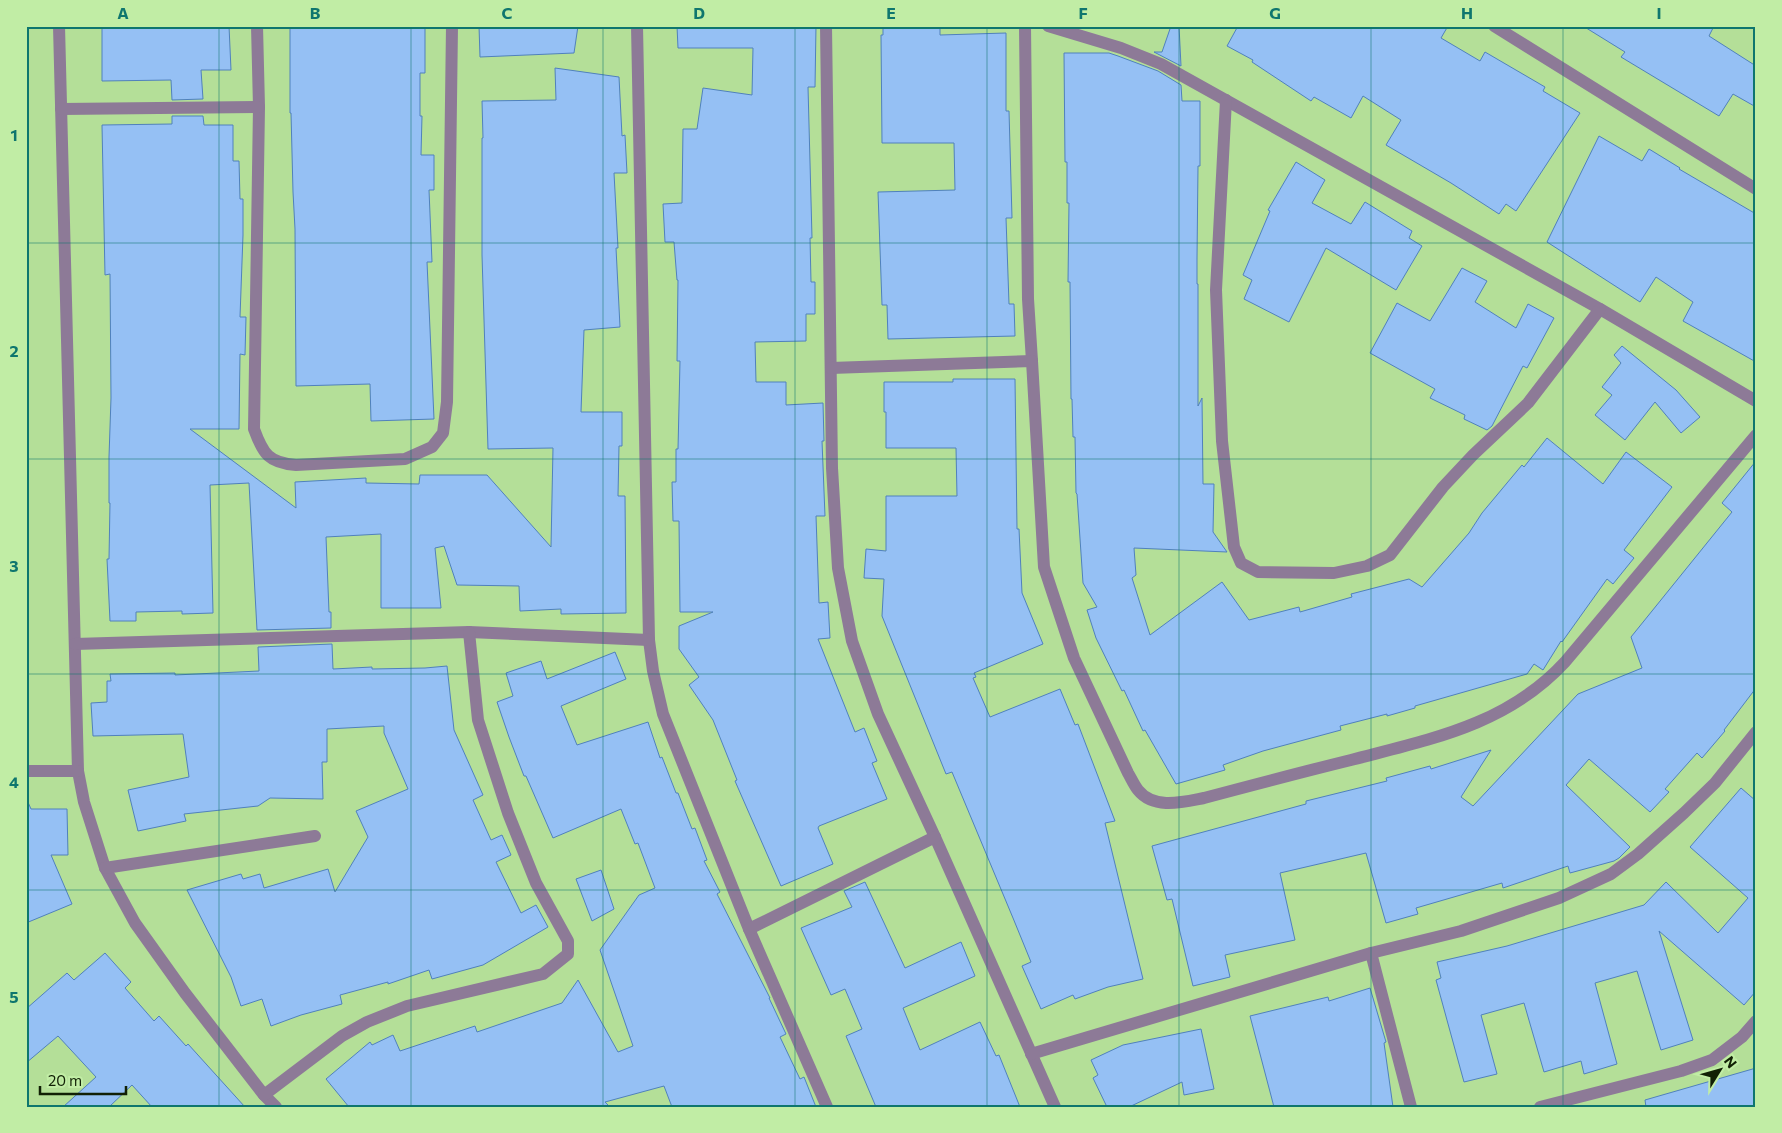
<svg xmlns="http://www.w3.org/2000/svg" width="1782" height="1133" font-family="Commissioner,sans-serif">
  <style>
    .building { fill: #95c0f4; stroke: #5081bc }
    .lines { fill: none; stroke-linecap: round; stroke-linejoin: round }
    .minor { stroke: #8d7a97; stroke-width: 12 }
    .grid { fill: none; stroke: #0f766e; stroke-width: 1; stroke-opacity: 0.55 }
    .neatline { fill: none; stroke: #0f766e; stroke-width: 2 }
    .grid-label { font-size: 16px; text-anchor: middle; font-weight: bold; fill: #0f766e }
  </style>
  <rect width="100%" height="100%" fill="#b4df98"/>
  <!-- building -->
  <g class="building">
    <path d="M102,26H229L231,70H201L203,99L172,100L171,80L102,81Z"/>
    <path d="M290,26H425V73H420V116H422L421,155H434V190H429L432,262H427L434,419L371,421L370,384L296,386L295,229L293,192L291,113H290Z"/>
    <path d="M479,26H578L574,53L480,57Z"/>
    <path d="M677,26H816L815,87H808L812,238H810L811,282H815V314H806V341L755,342L756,382H786V405L823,403L824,441H822L825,516H816L819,603L828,602L830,638L818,639L855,732L864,728L877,761L872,763L887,799L819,826L818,828L833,864L781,886L735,781L737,780L713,720L689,685L699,677L679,649V626L713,612H680L679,521H673L672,482H676V449H678L679,406L680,361H677L678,280H677L674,242H665L663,204L682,203L683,129H697L703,88L752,95L753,48H678Z"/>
    <path d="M883,26H940V35L1006,33V111H1009L1012,218H1006L1009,304H1014L1015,336L888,339L887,305H882L878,192L955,190L954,143H882L881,35H883Z"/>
    <path d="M1171,26H1179L1181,66L1154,52H1162Z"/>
    <path d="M1238,26H1448L1441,38L1480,61L1485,52L1545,87L1543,91L1580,113L1516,211L1506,204L1499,214L1451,183L1386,145L1401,120L1363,96L1351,118L1314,97L1311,101L1252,62L1253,60L1227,46Z"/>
    <path d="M1583,26H1714L1709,36L1756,66V107L1733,94L1719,116L1621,57L1625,52Z"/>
    <path d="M1064,53H1109L1118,56L1158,71L1181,85L1182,101H1200V166H1198L1197,259V284H1198V406L1202,398L1203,484H1214L1213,532L1227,552L1134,548L1136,575L1132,578L1150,635L1222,582L1249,620L1299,607L1300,612L1352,597L1351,594L1409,579L1422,587L1469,533L1482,513L1522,465L1524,467L1547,438L1603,484L1626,452L1672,487L1624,550L1634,558L1613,584L1607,579L1562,642L1561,641L1543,670L1534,664L1527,674L1415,706V708L1387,716V714L1340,726L1341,730L1263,751L1223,765L1225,770L1176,784L1145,730L1143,731L1124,690L1122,691L1096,638L1087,610L1097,607L1083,583L1077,494L1076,493L1075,437H1073L1072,399H1071L1070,282H1068L1069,203H1067V162H1065Z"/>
    <path d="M555,68L619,77L622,136L625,135L627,173H614L618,248H616L620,327L584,330L581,412H622V446H619L618,496H625L626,613L561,614V609L520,611L519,586L457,585L444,546L435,548L441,608H381V534L326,537L329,612H331V628L257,630L249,483L210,485L213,613L182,614V611L136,612V621H110L107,559H109L110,503H109V457L111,398L110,274L105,275L102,125L172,124V116H203L204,125H233V161H239L240,199H243V235L240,317H246L245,355L240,354L239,429H190L296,508L295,482L366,478V483L419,484L420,475H487L551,547L553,448L488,449L482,255V138H483L482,101L556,100Z"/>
    <path d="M1599,136L1642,161L1649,149L1680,168L1679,169L1756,214V362L1683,321L1693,302L1656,277L1640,302L1547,242Z"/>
    <path d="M1296,162L1325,180L1312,203L1351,224L1365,202L1412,231L1409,238L1422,246L1396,290L1326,248L1289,322L1244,299L1252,280L1243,275L1270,211L1268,210Z"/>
    <path d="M1462,268L1487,281L1475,302L1516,328L1528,304L1554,318L1527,368L1523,366L1492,426L1487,430L1464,419L1465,415L1430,398L1435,389L1370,353L1397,303L1430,321Z"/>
    <path d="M1622,346L1676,390L1700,417L1681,433L1655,402L1625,440L1595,415L1612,395L1602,387L1621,363L1614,355Z"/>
    <path d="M953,379H1015L1017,529H1019L1022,593L1043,644L974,673L976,677L973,678L990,717L1060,689L1075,725L1078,724L1115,821L1105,823L1143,979L1108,987L1075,999L1073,995L1041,1009L1022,966L1031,962L1013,918L952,772L946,774L882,616L884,579L864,578L866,549L886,551V496H957L956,448H886V412H884V382H953Z"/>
    <path d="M1756,461V688L1724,730L1725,731L1702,758L1697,753L1665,789L1669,792L1650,812L1589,759L1566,785L1630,847L1619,858L1614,861L1570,873L1568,866L1503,888L1502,883L1416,908L1418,914L1386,923L1366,853L1280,873L1295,940L1225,955L1230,977L1193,986L1172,899L1167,900L1152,846L1306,804V801L1387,781L1386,778L1430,766L1431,769L1491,750L1461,797L1473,806L1578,694L1642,668L1631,637L1732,512L1722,503Z"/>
    <path d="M332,644L333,669L372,667V669L425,668L447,666L454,730L483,795L473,800L491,840L502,835L511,855L496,862L521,913L536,905L548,927L483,965L432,979L429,970L388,984V982L340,995L342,1004L301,1015L271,1026L262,999L241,1006L231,977L187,890L241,874L243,879L260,874L264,888L328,869L335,892L368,837L356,811L408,789L384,733V726L327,729V762H322L323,799L270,798L258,806L184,814L186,821L138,831L128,790L189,777L183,734L93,736L91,703L107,702V681H111L110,674L175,673V675L259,671L258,647Z"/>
    <path d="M615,652L626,679L561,706L577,745L648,722L660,758L662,757L676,793H678L692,829L695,828L707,860L704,861L720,892L717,894L770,998H769L786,1034L780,1037L800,1079L804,1077L816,1107H672L664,1086L605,1102L610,1107H349L326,1079L370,1042L372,1045L393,1035L400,1051L475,1026L477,1032L562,1003L578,980L618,1052L633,1046L600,950L639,895L655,888L638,843L635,844L621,809L553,838L526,776H524L509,737L497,702L513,696L506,673L541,661L547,679Z"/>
    <path d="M1741,788L1756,801V991L1744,1005L1659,931L1693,1040L1661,1050L1637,971L1595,983L1617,1064L1584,1074L1581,1061L1544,1072L1524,1003L1481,1015L1497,1074L1464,1082L1436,980L1441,978L1437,962L1507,946L1644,905L1666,882L1718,933L1748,898L1690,847Z"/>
    <path d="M27,800L31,809H67L68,855H51L72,904L26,923V883L28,882Z"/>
    <path d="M601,870L614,909L592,921L576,879Z"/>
    <path d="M865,882L905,968L961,942L975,976L903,1008L920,1050L980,1022L996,1056L999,1055L1020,1107H876L846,1036L862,1029L845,989L831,995L801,928L852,907L844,891Z"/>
    <path d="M105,953L131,982L125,988L154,1021L159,1016L186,1046L188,1044L245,1107H152L132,1085L109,1107H63L96,1077L58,1036L26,1063V1009L67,973L74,980Z"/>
    <path d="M1370,988L1386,1042L1384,1043L1393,1107H1274L1250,1016L1328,997L1329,1001Z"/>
    <path d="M1201,1029L1214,1089L1184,1095L1182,1082L1129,1107H1107L1093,1078L1098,1075L1091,1060L1123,1045Z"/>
    <path d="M1756,1068V1107H1646L1645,1100Z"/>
  </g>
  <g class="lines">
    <!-- minor -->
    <g class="minor">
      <path d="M59,26L78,771L84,802L105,868L135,923L185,993L264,1095L276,1107"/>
      <path d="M257,26L259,107L254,429C263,454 269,463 296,465L405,459L432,447L443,433L447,402L452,26"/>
      <path d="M637,26L649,640L653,671L663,714L749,929L827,1107"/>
      <path d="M826,26L832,468L838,568L852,641L878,714L935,837L1055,1107"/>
      <path d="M1025,26L1028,299L1032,361"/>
      <path d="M1048,26L1121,48L1161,64L1600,309L1756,401"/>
      <path d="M1494,26L1756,189"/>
      <path d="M1226,100L1216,290L1222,441L1234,547L1241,563L1258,572L1334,573L1367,566L1390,555L1443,487L1473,455L1528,403L1600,309"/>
      <path d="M61,109L259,107"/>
      <path d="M831,368L1032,361L1044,567L1074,658L1128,773C1131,778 1134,785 1138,790C1154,810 1183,802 1204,798C1253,785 1302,772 1351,760C1431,739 1507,725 1565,662L1756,435"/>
      <path d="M75,644L469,632L649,640"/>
      <path d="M26,771H78"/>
      <path d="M105,868L315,836"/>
      <path d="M749,929L935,837"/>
      <path d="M1371,953L1411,1107"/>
      <path d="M1031,1054L1371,953L1461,931L1559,898L1611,874L1638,854L1684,813L1715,783L1756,732"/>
      <path d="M264,1095L342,1036L367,1022L407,1006L543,974L568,954V941L536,883L508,813L478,720L469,632"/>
      <path d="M1540,1107L1681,1071L1712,1060L1742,1037L1756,1021"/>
    </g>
  </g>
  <!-- grid -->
  <path class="grid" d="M219,26V1107M411,26V1107M603,26V1107M795,26V1107M987,26V1107M1179,26V1107M1371,26V1107M1563,26V1107M26,243H1756M26,459H1756M26,674H1756M26,890H1756"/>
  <!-- border -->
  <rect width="1782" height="1133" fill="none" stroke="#c1eda5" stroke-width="55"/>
  <!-- north arrow -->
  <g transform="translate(1720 1070) rotate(53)" stroke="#c1eda5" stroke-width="4" paint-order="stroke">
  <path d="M0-4L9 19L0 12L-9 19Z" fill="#112005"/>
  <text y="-8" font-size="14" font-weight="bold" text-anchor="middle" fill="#112005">N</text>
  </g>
  <!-- scale -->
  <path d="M40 1086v8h86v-8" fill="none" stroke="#112005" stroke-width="2.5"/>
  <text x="48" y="1086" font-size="15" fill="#112005" stroke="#c1eda5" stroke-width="4" paint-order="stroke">20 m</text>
  <rect x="28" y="28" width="1726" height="1078" class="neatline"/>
  <g class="grid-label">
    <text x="123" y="19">A</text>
    <text x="315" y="19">B</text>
    <text x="507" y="19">C</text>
    <text x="699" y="19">D</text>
    <text x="891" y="19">E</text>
    <text x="1083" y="19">F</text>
    <text x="1275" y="19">G</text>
    <text x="1467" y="19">H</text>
    <text x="1659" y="19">I</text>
    <text x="14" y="141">1</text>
    <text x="14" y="357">2</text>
    <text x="14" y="572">3</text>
    <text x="14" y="788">4</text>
    <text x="14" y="1003">5</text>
  </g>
</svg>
